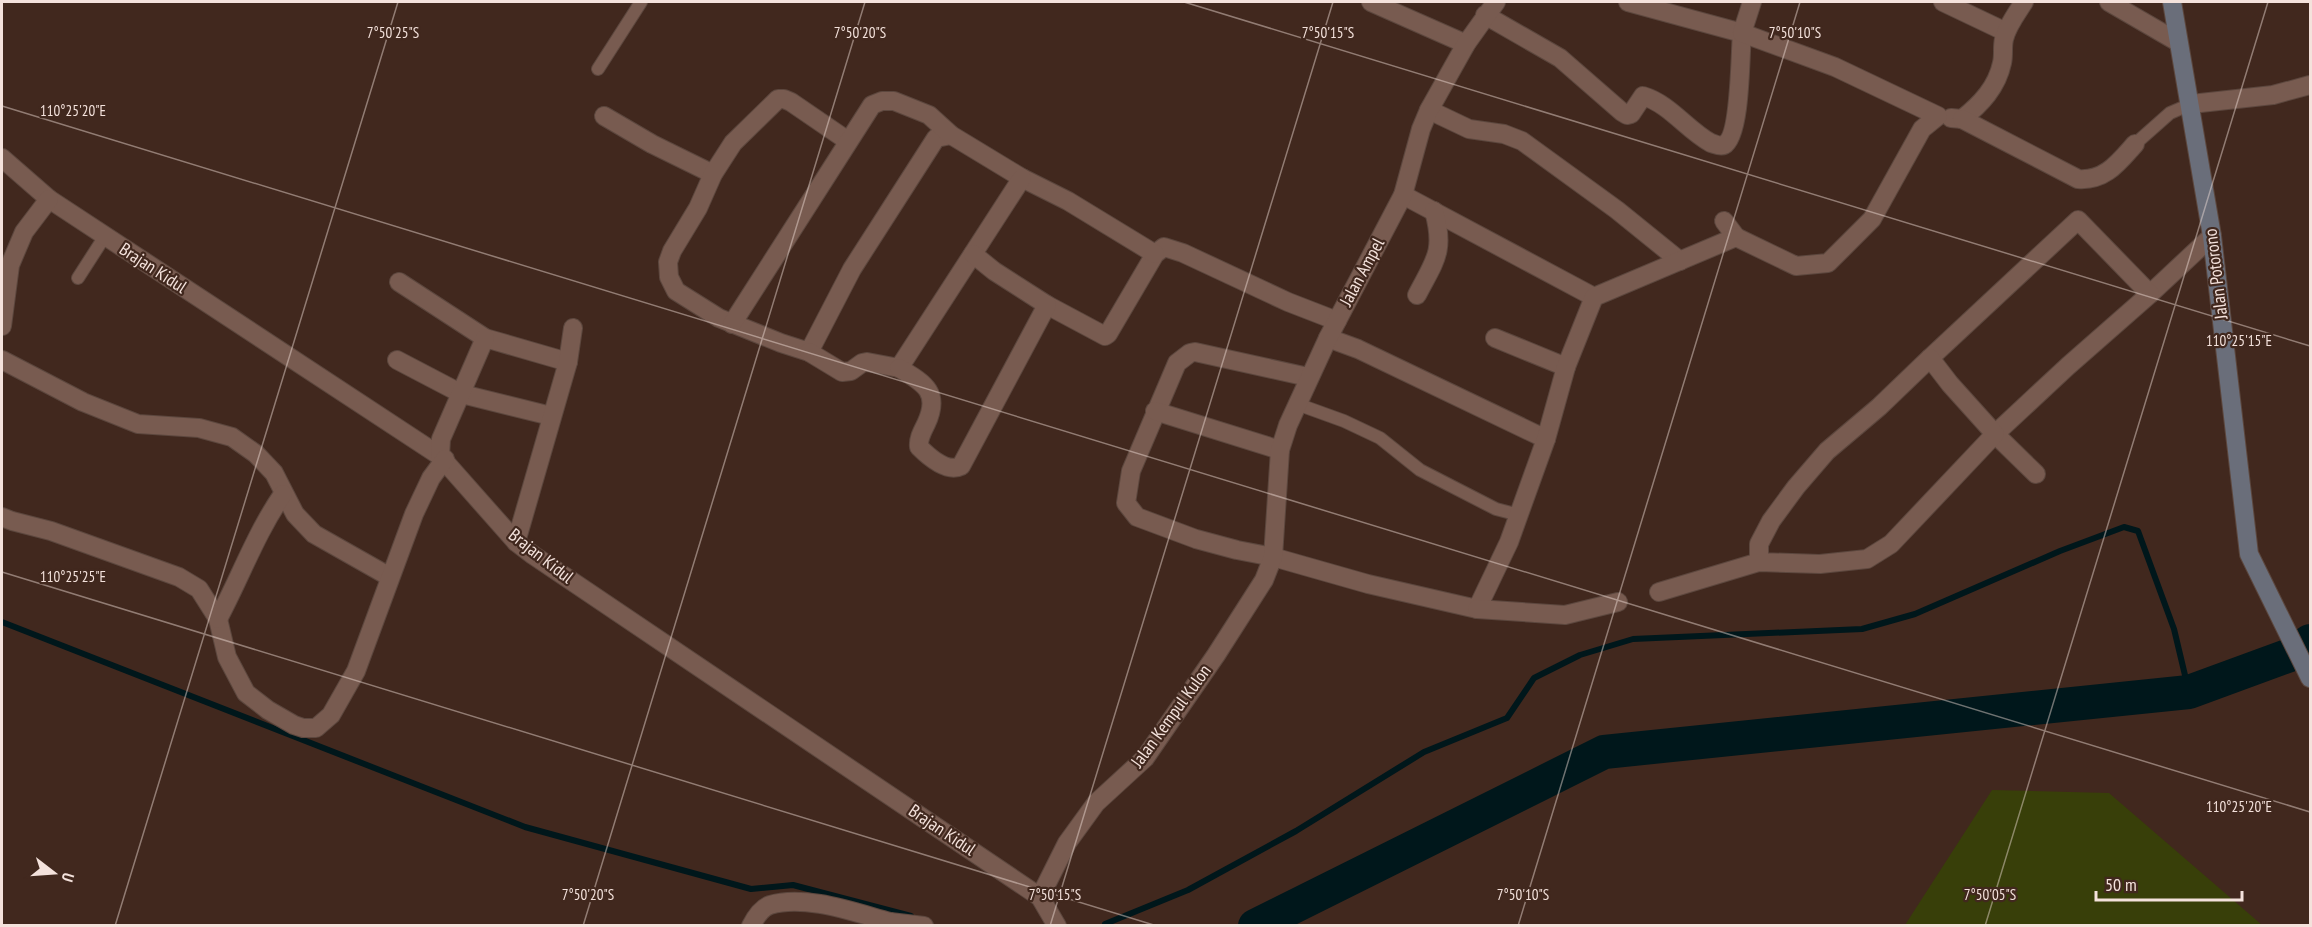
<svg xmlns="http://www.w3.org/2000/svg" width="2312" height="927" font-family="'PT Sans Narrow',sans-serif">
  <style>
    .green { fill: #383f09 }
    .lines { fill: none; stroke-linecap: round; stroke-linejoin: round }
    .stream { stroke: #00171b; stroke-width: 6 }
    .river { stroke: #00171b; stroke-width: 34 }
    .lane-casing { stroke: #5c473e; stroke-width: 14 }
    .street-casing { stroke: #5c473e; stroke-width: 20 }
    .secondary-casing { stroke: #5c473e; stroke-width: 20 }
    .lane { stroke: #785b50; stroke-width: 12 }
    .street { stroke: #785b50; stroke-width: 18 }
    .secondary { stroke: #6a6e7a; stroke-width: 18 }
    .ticks { fill: none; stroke: #f4e2dc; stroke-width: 1.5; stroke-opacity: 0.45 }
    .labels { text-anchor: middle; stroke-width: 4.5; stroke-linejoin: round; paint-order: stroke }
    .street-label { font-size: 18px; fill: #f4e2dc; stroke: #41281e }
    .ticks-label { font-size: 15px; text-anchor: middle; fill: #f4e2dc; stroke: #41281e; stroke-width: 4.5; stroke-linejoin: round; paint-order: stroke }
  </style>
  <rect width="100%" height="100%" fill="#41281e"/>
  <!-- green -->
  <path class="green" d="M1992,790L2109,793L2262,925H1905Z"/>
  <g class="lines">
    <!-- stream -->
    <g class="stream">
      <path d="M2,622L525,827L751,889L793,885L911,916"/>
      <path d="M1105,924L1188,890L1296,831L1424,752L1507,718L1534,678L1580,655L1633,639L1862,629L1915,614L2060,551L2124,527L2138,531L2174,629L2189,692"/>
    </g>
    <!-- river -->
    <path class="river" d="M1255,926L1604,752L2189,692L2290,655L2310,641"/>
    <defs>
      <g id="lane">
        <path d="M598,69L641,2"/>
        <path d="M2135,144L2170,113L2191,104"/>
        <path d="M78,278L105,236"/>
        <path d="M1297,404L1344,421L1380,438L1420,470L1496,509L1519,515"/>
      </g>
      <g id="street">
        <path d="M1371,2L1466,44"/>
        <path d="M1943,2L2006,32"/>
        <path d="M2109,2L2178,42"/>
        <path d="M1485,15L1560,58L1622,112L1627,115L1631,114L1643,96C1670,104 1687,130 1711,143C1715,144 1720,147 1724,145C1741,136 1740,53 1742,33L1628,2"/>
        <path d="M2191,104L2273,95L2310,85"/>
        <path d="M1429,110L1469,129L1504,134L1522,141L1617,210L1680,261"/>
        <path d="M604,116L652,144L713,174"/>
        <path d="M1951,118L1962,119C1981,104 1997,87 2002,63C2004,55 2002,47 2004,39C2007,26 2017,13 2024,2"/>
        <path d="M1962,119L2078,179C2105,181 2118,163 2135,144"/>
        <path d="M848,141L791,102L784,99H778L733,143L713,174L698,208L672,251L668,262L669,277L676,291L719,318L781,343L809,352L852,269L936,138L951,135"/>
        <path d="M2,158L49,199L440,456L516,542L533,555L1040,897L1057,926"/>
        <path d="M1403,195L1594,297"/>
        <path d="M1724,221L1736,237"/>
        <path d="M399,282L485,338L568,362"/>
        <path d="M2150,294L2212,236"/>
        <path d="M1417,295C1435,260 1445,252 1434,211"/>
        <path d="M1047,305L1105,336L1108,334L1155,254L1164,247L1183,253L1288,302L1337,321"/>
        <path d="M732,324L872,105L882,101H894L929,115L951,135L1022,178L1068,201L1155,254"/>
        <path d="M2,326L10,265L24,232L49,199"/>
        <path d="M1328,338L1358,349L1546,439"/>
        <path d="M1495,338L1566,367"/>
        <path d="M809,352L842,372L851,371L862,363L867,362L899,368L1022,178"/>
        <path d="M1930,358L2078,220L2150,294L2068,366L1995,434L2036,474"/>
        <path d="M2,360L83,402L138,424L199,428L232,437L256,454L274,473L295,514L314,534L390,577"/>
        <path d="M397,360L462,394L551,416"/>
        <path d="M899,368C924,383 941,392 926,424C922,432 918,439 919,447C929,457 947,473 961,466L1047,305L994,271L973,254"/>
        <path d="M1308,377L1195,352L1190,353L1177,363L1131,471L1126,503L1137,517L1196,539L1237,550L1273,557L1368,584L1477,609L1509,542L1546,439L1566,367L1594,297L1736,237L1796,266L1828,263L1872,219L1922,129L1938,116L1835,67L1742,33L1752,2"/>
        <path d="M1155,411L1280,450"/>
        <path d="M440,456L441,439L485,338"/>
        <path d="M2,517L12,521L51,531L179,577L199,589L218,619L227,657L246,693L268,710L294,725L303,728H316L331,715L356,671L414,514L431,478L445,459"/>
        <path d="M516,542L568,362L573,328"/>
        <path d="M1659,592L1759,562V544L1771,521L1796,487L1827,451L1879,407L1930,358L1950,384L1995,434L1891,544L1867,559L1820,564L1759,562"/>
        <path d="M1477,609L1565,615L1618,602"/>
        <path d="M218,619C240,578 256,533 283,494"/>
        <path d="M1040,897L1067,843L1096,803L1145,758L1216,655L1264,580L1273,557L1280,450L1288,425L1328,338L1403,195L1421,129L1429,110L1466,44L1496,2"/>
        <path d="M751,926C755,918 761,908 770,905C805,894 856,913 890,922"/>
        <path d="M888,926L890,922L924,926"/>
      </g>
      <path id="secondary" d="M2172,2L2212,236L2249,554L2310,678"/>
    </defs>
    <!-- lane casing -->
    <use href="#lane" class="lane-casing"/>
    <!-- street casing -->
    <use href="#street" class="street-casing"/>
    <!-- secondary casing -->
    <use href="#secondary" class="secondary-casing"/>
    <!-- lane -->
    <use href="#lane" class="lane"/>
    <!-- street -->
    <use href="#street" class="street"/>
    <!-- secondary -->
    <use href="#secondary" class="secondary"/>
  </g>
  <!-- ticks -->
  <path class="ticks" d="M1184,2L2310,346M2,106L2310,812M2,572L1157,926M115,926L398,2M583,926L865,2M1050,926L1333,2M1518,926L1800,2M1985,926L2268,2"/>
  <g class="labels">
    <!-- street labels -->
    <g class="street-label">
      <text transform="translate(153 268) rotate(33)" y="6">Brajan Kidul</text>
      <text transform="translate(1362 272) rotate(-62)" y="6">Jalan Ampel</text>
      <text transform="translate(2216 274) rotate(-97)" y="6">Jalan Potorono</text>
      <text transform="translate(541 556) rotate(38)" y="6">Brajan Kidul</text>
      <text transform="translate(1171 716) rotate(-54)" y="6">Jalan Kempul Kulon</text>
      <text transform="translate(942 830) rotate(34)" y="6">Brajan Kidul</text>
    </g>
  </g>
  <g class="ticks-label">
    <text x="393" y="38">7°50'25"S</text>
    <text x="860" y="38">7°50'20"S</text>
    <text x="1328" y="38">7°50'15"S</text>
    <text x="1795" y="38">7°50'10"S</text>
    <text x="73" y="116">110°25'20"E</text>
    <text x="2239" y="346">110°25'15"E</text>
    <text x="73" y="582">110°25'25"E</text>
    <text x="2239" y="812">110°25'20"E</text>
    <text x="588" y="900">7°50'20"S</text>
    <text x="1055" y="900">7°50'15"S</text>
    <text x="1523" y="900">7°50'10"S</text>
    <text x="1990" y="900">7°50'05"S</text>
  </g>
  <!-- border -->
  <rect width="2312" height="927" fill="none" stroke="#f4e2dc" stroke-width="6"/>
  <!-- north arrow -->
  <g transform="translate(54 873) rotate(107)" stroke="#41281e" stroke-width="4.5" paint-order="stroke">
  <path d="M0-4.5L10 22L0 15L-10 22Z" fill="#f4e2dc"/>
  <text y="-9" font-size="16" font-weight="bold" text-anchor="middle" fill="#f4e2dc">U</text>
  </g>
  <!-- scale -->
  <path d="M2096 891v9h146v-9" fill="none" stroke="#f4e2dc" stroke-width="3"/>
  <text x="2105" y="891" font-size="18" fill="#f4e2dc" stroke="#41281e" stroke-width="4.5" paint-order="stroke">50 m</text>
</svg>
